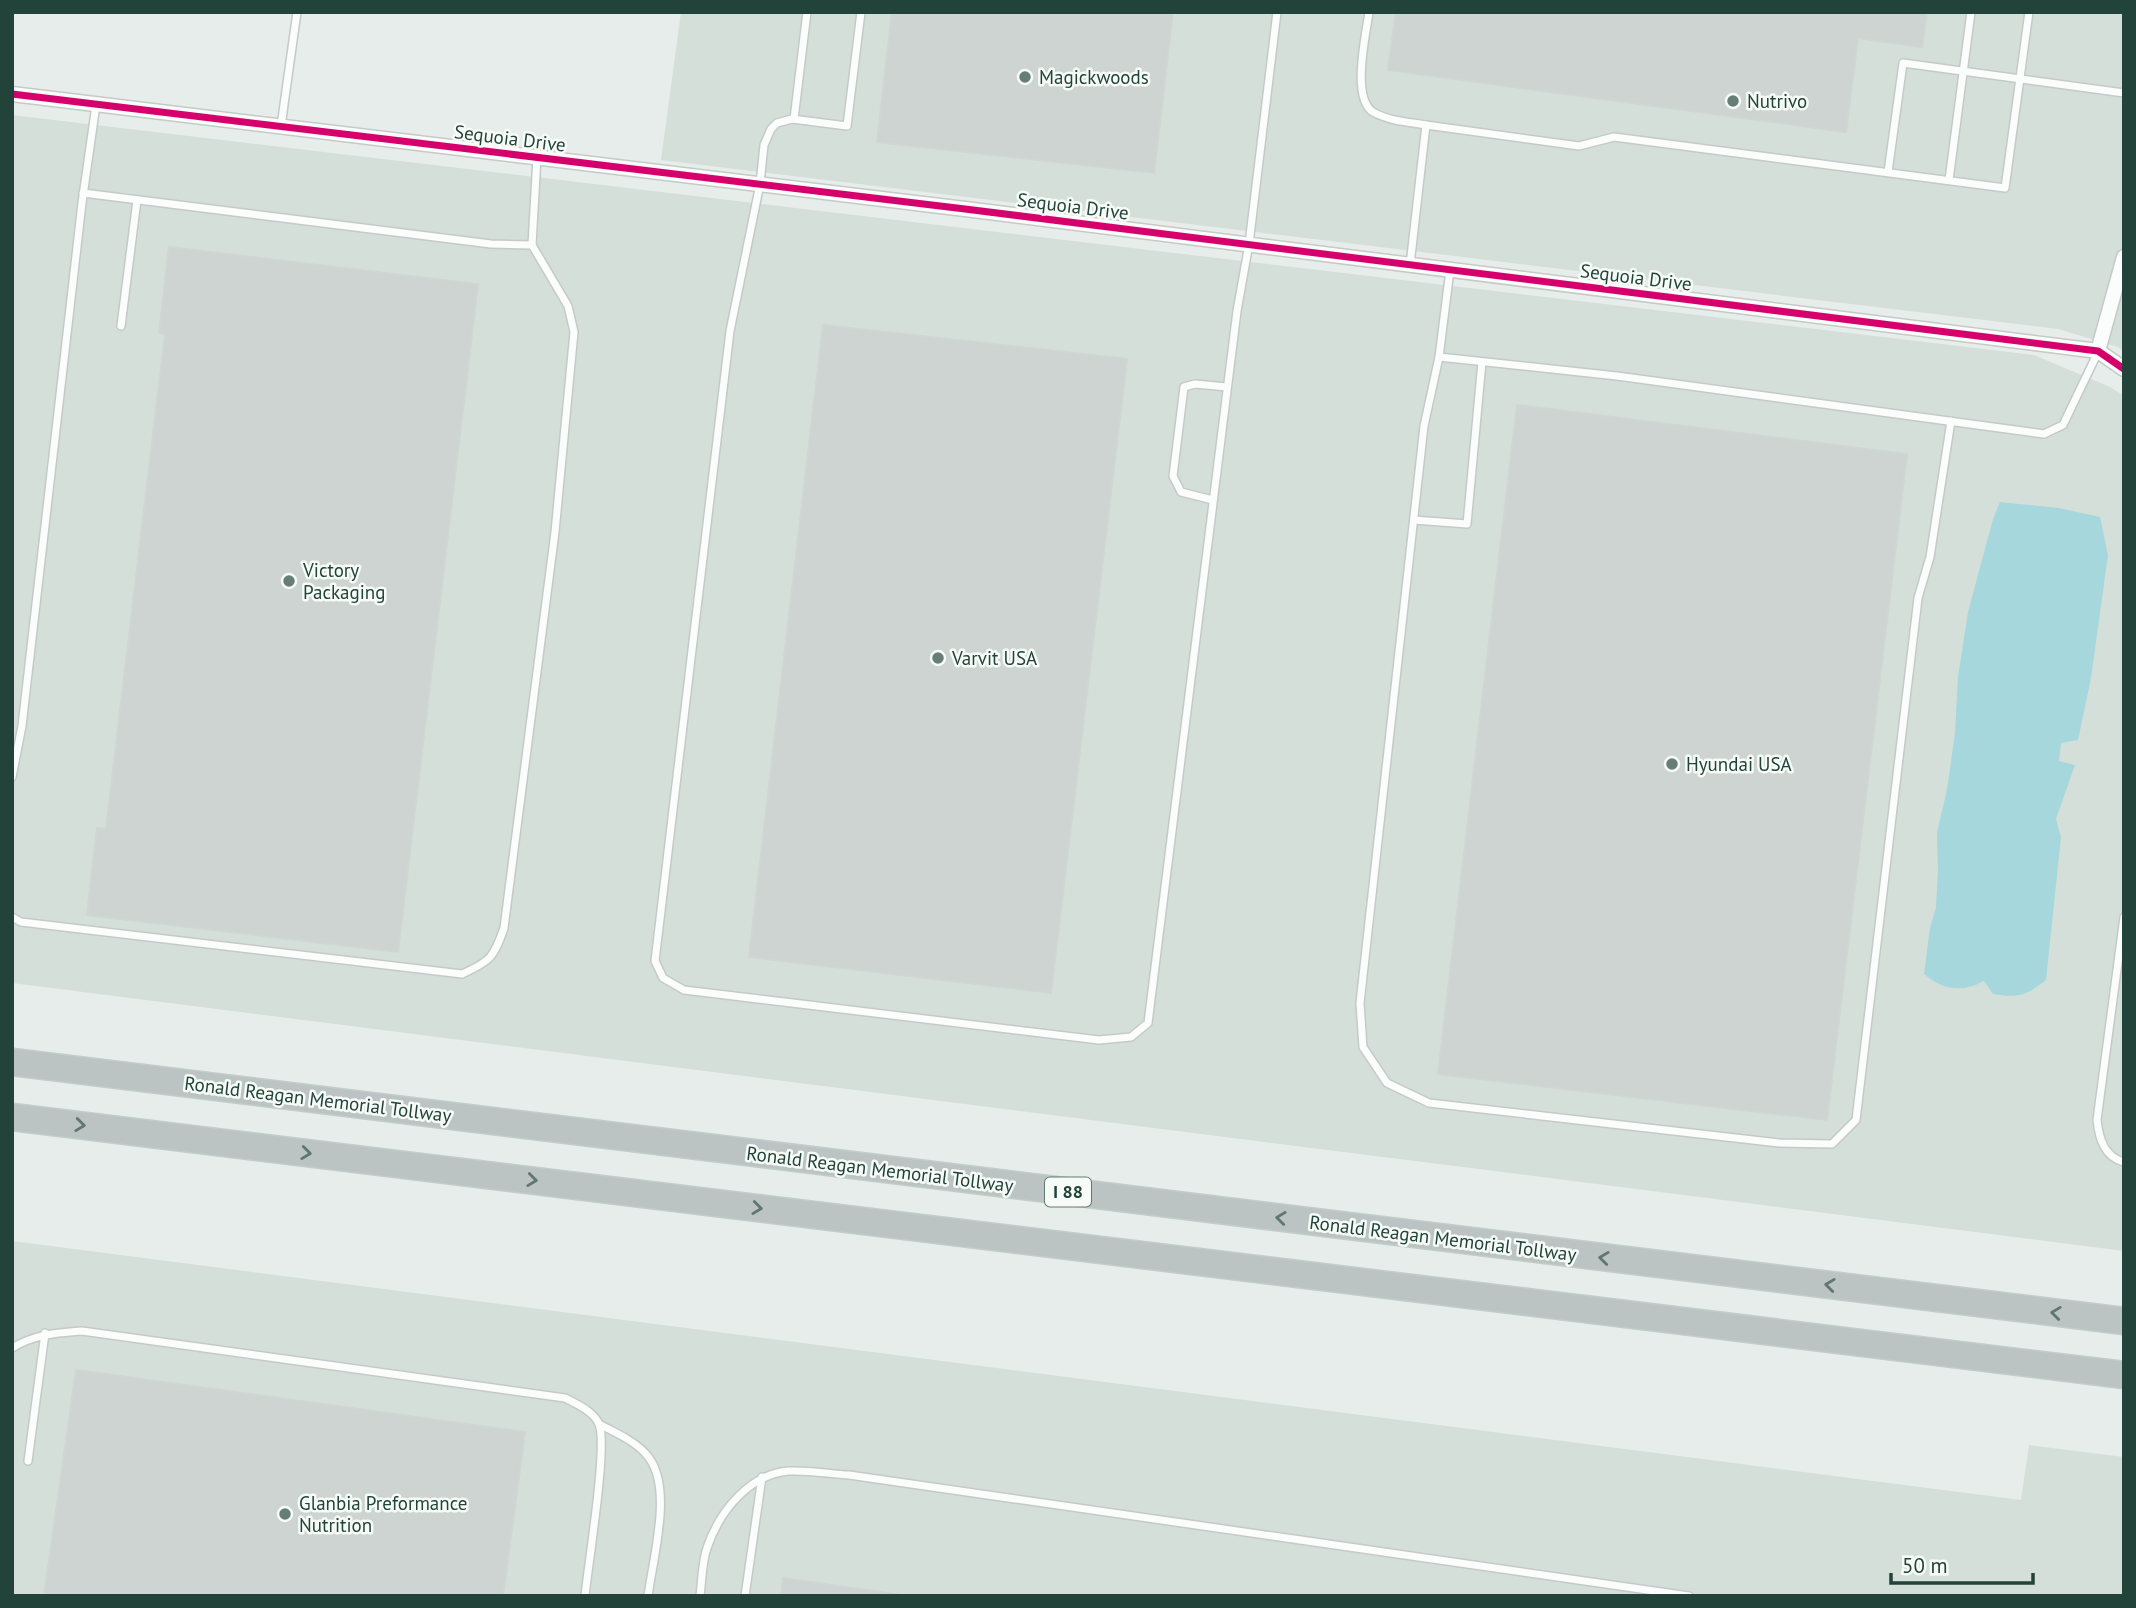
<svg xmlns="http://www.w3.org/2000/svg" width="2136" height="1608" font-family="'PT Sans',sans-serif">
  <style>
    .built { fill: #d5dfda }
    .water { fill: #a5d7dd }
    .building { fill: #ced4d1; stroke: #cfd6d3; stroke-width: 2 }
    .lines { fill: none; stroke-linecap: round; stroke-linejoin: round }
    .service-casing { stroke: #c4cac7; stroke-width: 10 }
    .minor-casing { stroke: #c4cac7; stroke-width: 17 }
    .motorway-casing { stroke: #c2ccc9; stroke-width: 29 }
    .service { stroke: #fbfcfc; stroke-width: 7 }
    .minor { stroke: #fbfcfc; stroke-width: 14 }
    .motorway { stroke: #bbc4c2; stroke-width: 26 }
    .cycleway-casing { stroke: #f6fbf8; stroke-width: 11 }
    .cycleway { stroke: #d6006c; stroke-width: 7 }
    .oneway { stroke: #5f7770 }
    .poi-dot { fill: #677e77; stroke: #f6fbf8; stroke-width: 2.5 }
    .labels { text-anchor: middle; stroke-width: 5; stroke-linejoin: round; paint-order: stroke }
    .shield { fill: #f6fbf8; stroke: #627a72; stroke-width: 2 }
    .shield-label { font-size: 18px; font-weight: bold; fill: #224339 }
    .poi-label { font-size: 19px; fill: #224339; stroke: #f6fbf8; text-anchor: start }
    .street-label { font-size: 19px; fill: #224339; stroke: #f6fbf8 }
  </style>
  <rect width="100%" height="100%" fill="#e7edea"/>
  <!-- built -->
  <g class="built">
    <path d="M681,12H2124V352L2118,347L2058,329L661,160Z"/>
    <path d="M12,115L2034,355L2110,387L2124,396V1251L12,983Z"/>
    <path d="M12,1241L2021,1500L2029,1445L2124,1457V1596H12Z"/>
  </g>
  <!-- water -->
  <path class="water" d="M2000,502L2059,508L2100,517L2108,555L2091,678L2078,740L2061,743L2059,761L2075,765L2056,819L2061,837L2046,980C2026,996 2017,998 1993,994L1984,981C1962,993 1943,990 1924,974L1930,928L1936,907L1938,871L1937,832L1947,790L1955,733L1958,677L1968,612L1993,519Z"/>
  <!-- building -->
  <g class="building">
    <path d="M892,12H1173L1154,173L877,142Z"/>
    <path d="M1396,12H1927L1922,47L1858,38L1846,132L1388,70Z"/>
    <path d="M169,247L478,284L398,952L87,915L97,828L106,829L165,334L159,333Z"/>
    <path d="M823,325L1127,359L1051,993L749,957Z"/>
    <path d="M1517,405L1907,454L1827,1120L1438,1074Z"/>
    <path d="M76,1370L525,1432L503,1596H44Z"/>
    <path d="M783,1578L909,1596H781Z"/>
  </g>
  <g class="lines">
    <defs>
      <g id="service">
        <path d="M861,12L847,126L792,119L777,123L771,129L764,145L760,184L730,331L655,961L663,978L684,990L1099,1040L1131,1037L1148,1023L1237,311L1249,244L1277,12"/>
        <path d="M1369,12C1366,34 1351,98 1373,112C1389,121 1408,122 1426,125L1410,265"/>
        <path d="M794,119L807,12"/>
        <path d="M1426,125L1579,146L1614,137L2005,188L2029,12"/>
        <path d="M281,126L297,12"/>
        <path d="M1888,172L1903,63L2124,93"/>
        <path d="M1949,180L1971,12"/>
        <path d="M83,193L491,244L532,245"/>
        <path d="M1450,270L1439,357L1617,376L2044,434L2063,425L2098,352"/>
        <path d="M121,326L137,200"/>
        <path d="M1439,357L1424,426L1360,1003L1363,1047L1387,1083L1429,1103L1779,1143L1832,1144L1856,1120L1918,598L1930,557L1951,421"/>
        <path d="M1213,500L1181,492L1173,476L1184,387L1195,384L1227,387"/>
        <path d="M1414,520L1467,524L1482,362"/>
        <path d="M12,777L22,726L82,203L96,105"/>
        <path d="M12,917L21,922L462,974C491,961 494,957 504,928L555,532L574,332L568,306L532,245L537,157"/>
        <path d="M2124,917L2097,1120C2099,1138 2104,1157 2124,1162"/>
        <path d="M12,1348C35,1334 56,1333 82,1331L565,1398C577,1404 593,1411 599,1424C608,1445 588,1565 585,1596"/>
        <path d="M599,1424C614,1432 633,1440 645,1453C675,1483 653,1557 648,1596"/>
        <path d="M28,1461L45,1333"/>
        <path d="M700,1596C702,1580 702,1562 707,1548C719,1512 749,1474 789,1471C809,1470 830,1474 849,1475L1689,1596"/>
        <path d="M745,1596L762,1477"/>
      </g>
      <g id="minor">
        <path d="M12,94L965,209L2098,351L2124,369"/>
        <path d="M2098,351L2124,257"/>
      </g>
      <g id="motorway">
        <path d="M12,1062L2124,1321"/>
        <path d="M12,1117L2124,1375"/>
      </g>
    </defs>
    <!-- service casing -->
    <use href="#service" class="service-casing"/>
    <!-- minor casing -->
    <use href="#minor" class="minor-casing"/>
    <!-- motorway casing -->
    <use href="#motorway" class="motorway-casing"/>
    <!-- service -->
    <use href="#service" class="service"/>
    <!-- minor -->
    <use href="#minor" class="minor"/>
    <!-- motorway -->
    <use href="#motorway" class="motorway"/>
    <defs>
      <path id="cycleway" d="M12,94L965,209L2098,351L2124,369"/>
    </defs>
    <!-- cycleway casing -->
    <use href="#cycleway" class="cycleway-casing"/>
    <!-- cycleway -->
    <use href="#cycleway" class="cycleway"/>
  </g>
  <!-- one-way arrows -->
  <defs><path id="oneway-chevron" d="M-2-3.5L2.5 0L-2 3.5" fill="none" stroke-width="1.6" stroke-linecap="round" stroke-linejoin="round" transform="scale(1.75)"/></defs>
  <g class="oneway">
    <use href="#oneway-chevron" transform="translate(80 1125) rotate(7)"/>
    <use href="#oneway-chevron" transform="translate(306 1153) rotate(7)"/>
    <use href="#oneway-chevron" transform="translate(532 1180) rotate(7)"/>
    <use href="#oneway-chevron" transform="translate(757 1208) rotate(7)"/>
    <use href="#oneway-chevron" transform="translate(1281 1218) rotate(-173)"/>
    <use href="#oneway-chevron" transform="translate(1604 1258) rotate(-173)"/>
    <use href="#oneway-chevron" transform="translate(1830 1285) rotate(-173)"/>
    <use href="#oneway-chevron" transform="translate(2056 1313) rotate(-173)"/>
  </g>
  <!-- markers -->
  <g class="poi-dot">
    <circle cx="1025" cy="77" r="7"/>
    <circle cx="1733" cy="101" r="7"/>
    <circle cx="289" cy="581" r="7"/>
    <circle cx="938" cy="658" r="7"/>
    <circle cx="1672" cy="764" r="7"/>
    <circle cx="285" cy="1514" r="7"/>
  </g>
  <g class="labels">
    <!-- shield labels -->
    <rect class="shield" x="1045" y="1177.5" width="46" height="29" rx="5"/>
    <g class="shield-label">
      <text x="1068" y="1198">I 88</text>
    </g>
    <!-- poi labels -->
    <g class="poi-label">
      <text x="1039" y="84">Magickwoods</text>
      <text x="1747" y="108">Nutrivo</text>
      <text x="303" y="577">Victory<tspan x="303" dy="22">Packaging</tspan></text>
      <text x="952" y="665">Varvit USA</text>
      <text x="1686" y="771">Hyundai USA</text>
      <text x="299" y="1510">Glanbia Preformance<tspan x="299" dy="22">Nutrition</tspan></text>
    </g>
    <!-- street labels -->
    <g class="street-label">
      <text transform="translate(510 138) rotate(7)" y="7">Sequoia Drive</text>
      <text transform="translate(1073 206) rotate(7)" y="7">Sequoia Drive</text>
      <text transform="translate(1636 277) rotate(7)" y="7">Sequoia Drive</text>
      <text transform="translate(318 1099) rotate(7)" y="7">Ronald Reagan Memorial Tollway</text>
      <text transform="translate(880 1169) rotate(7)" y="7">Ronald Reagan Memorial Tollway</text>
      <text transform="translate(1443 1238) rotate(7)" y="7">Ronald Reagan Memorial Tollway</text>
    </g>
  </g>
  <!-- border -->
  <rect width="2136" height="1608" fill="none" stroke="#224339" stroke-width="28"/>
  <!-- scale -->
  <path d="M1891 1573v10h142v-10" fill="none" stroke="#224339" stroke-width="3.5"/>
  <text x="1902" y="1573" font-size="21" fill="#224339" stroke="#f6fbf8" stroke-width="5" paint-order="stroke">50 m</text>
</svg>
